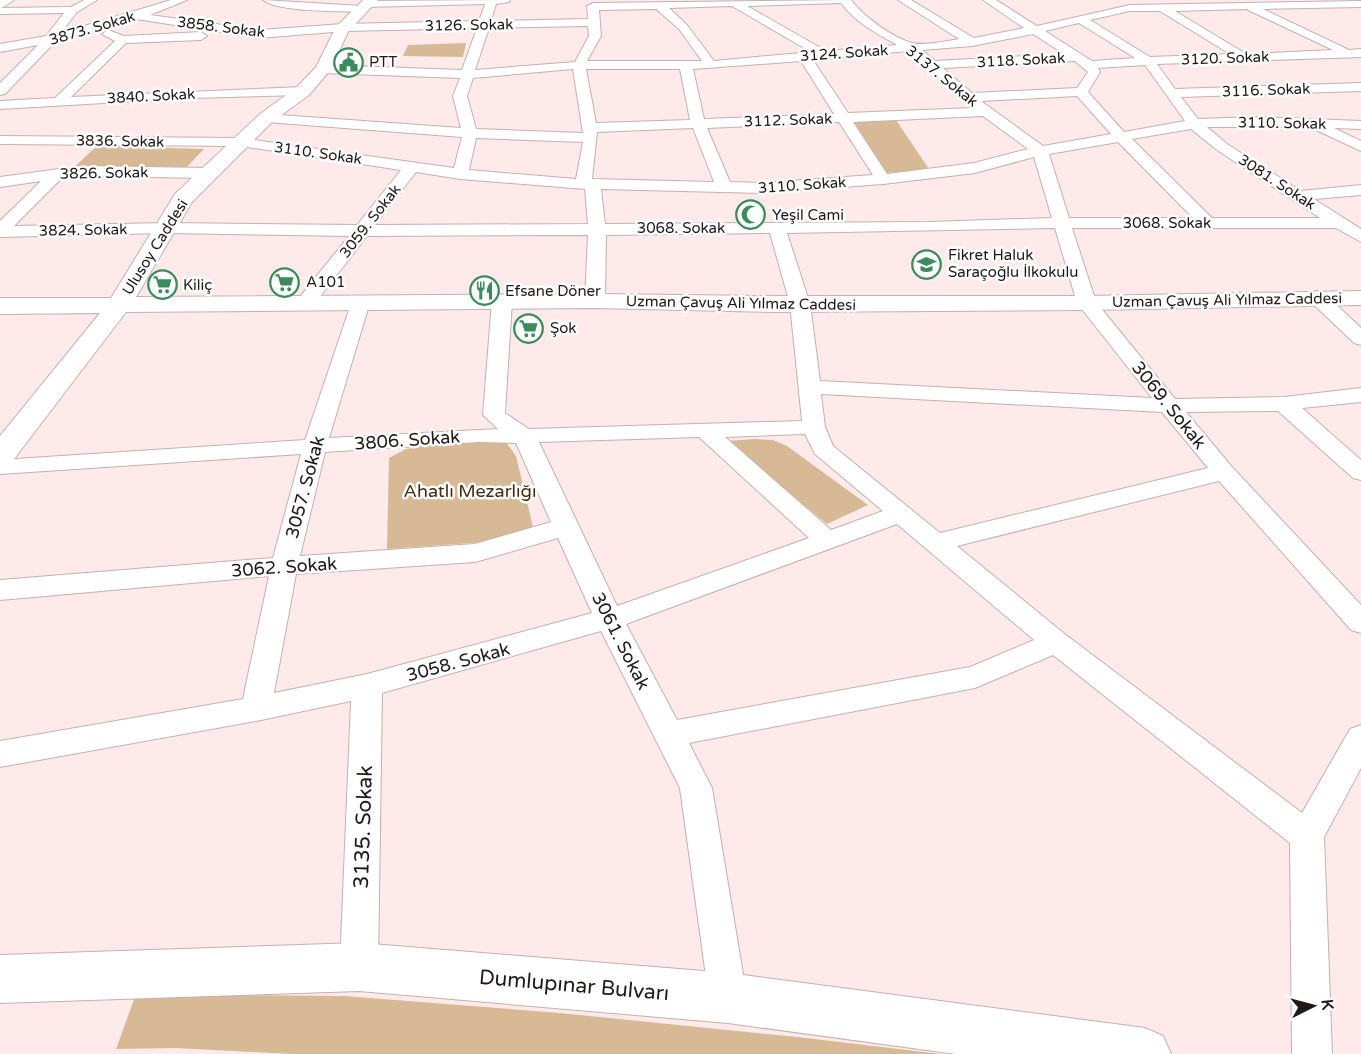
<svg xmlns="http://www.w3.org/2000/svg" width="1361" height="1054" font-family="'Varela Round',sans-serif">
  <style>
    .green { fill: #d7ba95 }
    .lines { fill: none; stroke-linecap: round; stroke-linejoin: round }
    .street-casing { stroke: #c6b0af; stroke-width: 2 }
    .secondary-casing { stroke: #c6b0af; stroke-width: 2 }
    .street { fill: #fff; fill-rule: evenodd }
    .secondary { fill: #fff; fill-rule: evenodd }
    .labels { text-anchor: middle; stroke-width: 5; stroke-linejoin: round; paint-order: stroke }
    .far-street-label { font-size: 15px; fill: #211919; stroke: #fdfdfd }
    .far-poi-label { font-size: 15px; fill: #211919; stroke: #fdfdfd; text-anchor: start }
    .street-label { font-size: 18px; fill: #211919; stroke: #fdfdfd }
    .park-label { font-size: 18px; fill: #402d13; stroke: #fdfdfd }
    .near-street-label { font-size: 21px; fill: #211919; stroke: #fdfdfd }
  </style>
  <rect width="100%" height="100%" fill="#feeaea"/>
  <!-- green -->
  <g class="green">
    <path d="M466,43L463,57L403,56L408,45Z"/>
    <path d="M896,120L929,169L886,173L854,122Z"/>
    <path d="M97,146L204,149L183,171L73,168Z"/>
    <path d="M755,439L773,440L787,446L868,505L827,524L726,441Z"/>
    <path d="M468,440L505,441L516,456L533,527L485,542L387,549L389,458L406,449Z"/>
    <path d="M136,994L344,996L560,1013L797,1037L941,1054H291L176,1048L116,1049Z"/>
  </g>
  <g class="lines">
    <defs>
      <g id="street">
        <path d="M84,0H97L77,12L61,33L171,0H187L150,15L259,30L343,24L479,21L485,4L365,7V11L361,12C340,11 277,12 263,0L362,6V2L366,1L510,0L509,2L496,4L491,21L588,19L587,6L593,3L851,0C863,16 893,38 912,43C923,46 947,41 959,39L898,0H911L974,38L1024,28L983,0H996L1037,26L1130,5L1361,1V7L1263,9L1349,50L1361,49V57L1157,64L1175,89L1361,83V91L1181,97L1198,119L1257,117L1361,121V129L1334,128L1361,141V151L1316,130L1314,127H1207L1227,144L1301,191L1361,185V195L1314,199L1361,229V242L1336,228H1072L1096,302L1175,399L1284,397L1361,388V402L1302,408L1361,460V480L1353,478L1278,411L1186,412L1232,467L1361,605V633L1351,630L1219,481L957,546L1066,635L1302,813L1350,729L1361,725V768L1324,837L1332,1054H1292L1290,843L1053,655L975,688L689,743L712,788L747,998L742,1012L728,1017L714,1012L709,998L680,788L601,631L382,693L378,967L372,980L359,985L346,980L340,967L351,701L256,721L0,767V741L243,699L269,576L0,600V580L273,558L301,454L0,474V460L305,440L353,298H367L370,302L329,438L498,429L483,415L492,301L495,297H509L512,301L505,413L529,429L802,421L790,304L770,233L606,235L605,301L602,305H588L585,301L588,235L367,236L312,307H298L295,303L349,236L167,233L0,237V221L41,181L0,187V177L81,166L209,168L217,173L209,178L81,176L62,178L14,226L167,223L357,225L401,170L240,146L0,144V136L240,138L454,168L462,137L266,122L259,118L266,114L461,128L453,96L460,78L323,73L317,69L323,65L462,70L477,28L346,31L259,38L136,19L55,42L5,94L0,95V83L38,45L0,52V44L46,36L64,13L0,14V8L71,7ZM841,3C856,23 876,33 897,45L826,51L747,6ZM732,6L811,52L714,61L687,25L669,8ZM656,9L679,29L702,61H587L601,36L599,10ZM1247,9L1248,10L1333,50L1246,54L1175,11ZM1130,11H1160L1230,54L1150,57L1090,20ZM1079,23L1135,58L1092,61L1045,31ZM588,26L589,36L575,62L475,70L489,28ZM1033,34L1064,54L935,61L922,50L972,46ZM908,51L973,108L848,113L813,60ZM801,61L834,114L704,119L693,69ZM1075,61L1088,72L1077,88L972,93L943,68ZM1145,65L1185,121L1124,132L1088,92L1100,72L1098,68ZM573,69L583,133L476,129L467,96L473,78ZM586,69H680L690,120L596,123ZM1077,96L1111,134L1043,146L981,101ZM983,116L1028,149L974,163L887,174L853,122ZM839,122L873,175L762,183L730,182L707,128ZM693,128L714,182L592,179L597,132ZM1191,129L1217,150L1320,218H1212L1132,139ZM476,138L583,142L576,179L469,170ZM1118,142L1193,218H1069L1049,154ZM1034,157L1052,218L928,222L605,224L601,189L762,193L883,184L975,173ZM416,172L460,179L585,189L588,224L375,225ZM1055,228L1077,303L1152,398L820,381L810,304L787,233ZM821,394L1162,412L1208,468L940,533L833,446L825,427ZM805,434L815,454L883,511L831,530L725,437ZM699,437L809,538L617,606L539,442ZM479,442L516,443L551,522L475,544L300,556L325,452ZM897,524L1034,640L970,667L677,720L626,624ZM558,538L592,613L367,674L274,693L296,574L475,562Z"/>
        <path d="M108,30L124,36L201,32L207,36L201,40L126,43L71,97L303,87L310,91L303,95L191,98L0,109V101L55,98L115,41L102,34Z"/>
        <path d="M1317,291L1324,293L1361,328V345L1354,343L1310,301L1307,297L1310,293Z"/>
      </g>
      <g id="secondary">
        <path d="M0,0H14L0,9Z"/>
        <path d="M363,0H378L348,32L331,69L309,95L272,122L192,202L136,297L595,294L775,296H1087L1361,291V305L1087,310L775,312L595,308L126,312L11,463L0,465V436L100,313L0,314V298H111L175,194L260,114L297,87L316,67L336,27Z"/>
        <path d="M359,943L728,973L1145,1028L1163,1036L1171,1054H956L728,1023L359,991L0,1003V955Z"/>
      </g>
    </defs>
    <!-- street casing -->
    <use href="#street" class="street-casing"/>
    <!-- secondary casing -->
    <use href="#secondary" class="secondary-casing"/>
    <!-- street -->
    <use href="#street" class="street"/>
    <!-- secondary -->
    <use href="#secondary" class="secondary"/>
  </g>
  <!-- icons -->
  <defs>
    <symbol id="civic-ring" viewBox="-11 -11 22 22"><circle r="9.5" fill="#fdfdfd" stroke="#3b8b5c" stroke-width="1.5"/><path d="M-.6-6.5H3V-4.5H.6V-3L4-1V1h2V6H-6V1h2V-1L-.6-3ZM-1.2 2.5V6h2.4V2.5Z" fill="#3b8b5c"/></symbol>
    <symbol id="mosque-ring" viewBox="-11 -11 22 22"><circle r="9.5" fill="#fdfdfd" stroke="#3b8b5c" stroke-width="1.5"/><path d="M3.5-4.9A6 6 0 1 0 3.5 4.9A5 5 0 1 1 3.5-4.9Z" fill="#3b8b5c"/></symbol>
    <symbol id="school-ring" viewBox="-11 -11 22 22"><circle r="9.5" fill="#fdfdfd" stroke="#3b8b5c" stroke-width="1.5"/><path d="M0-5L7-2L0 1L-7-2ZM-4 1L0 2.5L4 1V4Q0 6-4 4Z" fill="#3b8b5c"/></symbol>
    <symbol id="supermarket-ring" viewBox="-11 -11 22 22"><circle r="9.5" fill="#fdfdfd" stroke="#3b8b5c" stroke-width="1.5"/><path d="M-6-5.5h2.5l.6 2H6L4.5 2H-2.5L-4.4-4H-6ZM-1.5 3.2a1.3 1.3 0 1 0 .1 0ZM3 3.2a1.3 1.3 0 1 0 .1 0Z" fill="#3b8b5c"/></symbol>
    <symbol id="restaurant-ring" viewBox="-11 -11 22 22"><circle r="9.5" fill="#fdfdfd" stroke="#3b8b5c" stroke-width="1.5"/><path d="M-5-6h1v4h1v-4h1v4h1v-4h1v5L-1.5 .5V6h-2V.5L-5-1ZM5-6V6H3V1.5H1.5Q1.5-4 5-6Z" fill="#3b8b5c"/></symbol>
  </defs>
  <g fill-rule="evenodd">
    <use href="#civic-ring" x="332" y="46" width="33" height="33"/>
    <use href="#mosque-ring" x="734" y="198" width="33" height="33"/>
    <use href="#school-ring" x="910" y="248" width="33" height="33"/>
    <use href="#supermarket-ring" x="268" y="266" width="33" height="33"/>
    <use href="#supermarket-ring" x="146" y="268" width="33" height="33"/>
    <use href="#restaurant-ring" x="468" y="274" width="33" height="33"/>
    <use href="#supermarket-ring" x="512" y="312" width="33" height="33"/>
  </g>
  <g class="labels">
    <!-- far-street labels -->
    <g class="far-street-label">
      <text transform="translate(469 25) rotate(-1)" y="5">3126. Sokak</text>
      <text transform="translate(221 27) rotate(7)" y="5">3858. Sokak</text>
      <text transform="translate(92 28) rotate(-16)" y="5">3873. Sokak</text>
      <text transform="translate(844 53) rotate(-4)" y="5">3124. Sokak</text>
      <text transform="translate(1225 58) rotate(-2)" y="5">3120. Sokak</text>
      <text transform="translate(1021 60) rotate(-3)" y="5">3118. Sokak</text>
      <text transform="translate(942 76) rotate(39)" y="5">3137. Sokak</text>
      <text transform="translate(1266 90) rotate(-2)" y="5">3116. Sokak</text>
      <text transform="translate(151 96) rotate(-3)" y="5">3840. Sokak</text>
      <text transform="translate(788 120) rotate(-2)" y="5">3112. Sokak</text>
      <text transform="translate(1282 123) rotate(1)" y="5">3110. Sokak</text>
      <text transform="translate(120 141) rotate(1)" y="5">3836. Sokak</text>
      <text transform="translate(318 153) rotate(8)" y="5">3110. Sokak</text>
      <text transform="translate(104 173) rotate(-1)" y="5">3826. Sokak</text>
      <text transform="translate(1277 182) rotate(33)" y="5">3081. Sokak</text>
      <text transform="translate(802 185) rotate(-4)" y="5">3110. Sokak</text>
      <text transform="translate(370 221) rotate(-52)" y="5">3059. Sokak</text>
      <text x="1167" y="228">3068. Sokak</text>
      <text x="681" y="233">3068. Sokak</text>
      <text transform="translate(83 230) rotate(-1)" y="5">3824. Sokak</text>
      <text transform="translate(155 247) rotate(-58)" y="5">Ulusoy Caddesi</text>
      <text transform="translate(1227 300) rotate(-1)" y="5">Uzman Çavuş Ali Yılmaz Caddesi</text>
      <text transform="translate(741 303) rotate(1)" y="5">Uzman Çavuş Ali Yılmaz Caddesi</text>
    </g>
    <!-- far-poi labels -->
    <g class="far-poi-label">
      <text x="369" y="67">PTT</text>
      <text x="772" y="220">Yeşil Cami</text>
      <text x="948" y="260">Fikret Haluk<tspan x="948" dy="17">Saraçoğlu İlkokulu</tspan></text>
      <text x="306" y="287">A101</text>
      <text x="183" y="290">Kiliç</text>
      <text x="505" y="296">Efsane Döner</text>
      <text x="550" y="333">Şok</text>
    </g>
    <!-- street labels -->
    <g class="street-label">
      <text transform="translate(1169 405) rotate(51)" y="6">3069. Sokak</text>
      <text transform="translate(407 440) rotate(-4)" y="6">3806. Sokak</text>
      <text transform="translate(305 487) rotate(-75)" y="6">3057. Sokak</text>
      <text transform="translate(284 567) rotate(-4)" y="6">3062. Sokak</text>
      <text transform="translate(621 641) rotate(63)" y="6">3061. Sokak</text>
      <text transform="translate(458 662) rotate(-15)" y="6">3058. Sokak</text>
    </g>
    <!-- park labels -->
    <g class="park-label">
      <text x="470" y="497">Ahatlı Mezarlığı</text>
    </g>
    <!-- near-street labels -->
    <g class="near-street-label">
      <text transform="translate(363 827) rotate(-88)" y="7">3135. Sokak</text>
      <text transform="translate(574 985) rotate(5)" y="7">Dumlupınar Bulvarı</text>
    </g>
  </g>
  <!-- north arrow -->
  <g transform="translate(1313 1006) rotate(84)" stroke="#fdfdfd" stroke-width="4.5" paint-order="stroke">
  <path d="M0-4.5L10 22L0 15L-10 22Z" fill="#211919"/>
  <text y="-9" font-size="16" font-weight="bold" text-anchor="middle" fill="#211919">K</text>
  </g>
</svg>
